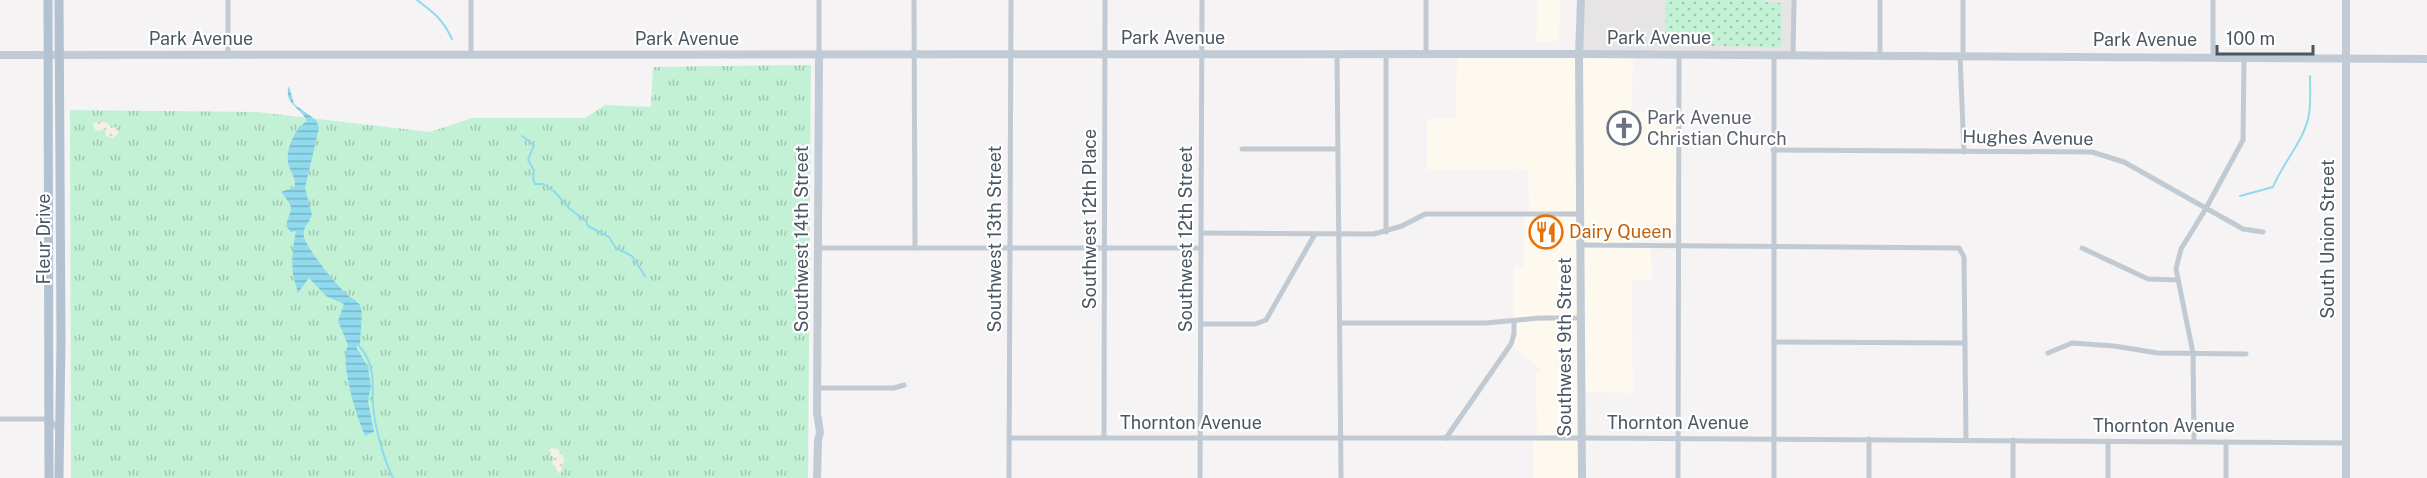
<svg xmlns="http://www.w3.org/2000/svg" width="2427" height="478" font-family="'Public Sans',sans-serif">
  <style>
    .commercial { fill: #fdf9ef }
    .education { fill: #e6e4e5 }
    .grass { fill: url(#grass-tufts) }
    .sand { fill: url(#sand-dots) }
    .park { fill: url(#park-dots) }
    .water { fill: url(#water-rules) }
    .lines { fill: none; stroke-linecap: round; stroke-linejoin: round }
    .stream { stroke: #90daee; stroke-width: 2 }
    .street { stroke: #c1cad2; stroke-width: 5 }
    .secondary { stroke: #c1cbd6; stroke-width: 8 }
    .primary { stroke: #b3c2d1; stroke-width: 9 }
    .labels { text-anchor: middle; stroke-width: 4.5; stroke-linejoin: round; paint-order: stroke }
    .street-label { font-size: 18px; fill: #4a5661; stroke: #fff }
    .worship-label { font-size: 18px; fill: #5b616d; stroke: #fff; text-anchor: start }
    .food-label { font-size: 18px; fill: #c56008; stroke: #fff; text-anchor: start }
  </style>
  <defs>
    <pattern id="grass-tufts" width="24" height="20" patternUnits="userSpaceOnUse" patternTransform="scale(1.5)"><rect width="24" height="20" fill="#c3f1d5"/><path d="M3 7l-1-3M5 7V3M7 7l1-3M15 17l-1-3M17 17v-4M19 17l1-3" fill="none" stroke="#a0c6b0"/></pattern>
    <pattern id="sand-dots" width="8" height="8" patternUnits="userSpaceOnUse" patternTransform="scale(1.5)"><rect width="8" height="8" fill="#f5f0e5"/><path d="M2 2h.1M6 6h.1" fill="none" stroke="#d4d0c7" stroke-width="1.8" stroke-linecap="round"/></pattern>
    <pattern id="park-dots" width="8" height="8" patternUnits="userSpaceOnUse" patternTransform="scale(1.5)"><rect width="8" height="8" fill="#c3f1d5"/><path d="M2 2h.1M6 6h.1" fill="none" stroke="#a0c6b0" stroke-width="1.8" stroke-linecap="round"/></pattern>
    <pattern id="water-rules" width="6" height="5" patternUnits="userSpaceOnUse" patternTransform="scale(1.5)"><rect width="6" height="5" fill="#90daee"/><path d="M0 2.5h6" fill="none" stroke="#78b4c4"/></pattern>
  </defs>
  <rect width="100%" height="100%" fill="#f5f3f3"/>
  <!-- commercial -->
  <g class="commercial">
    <path d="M1538,0H1560L1559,38L1554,42L1536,43Z"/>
    <path d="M1457,54L1633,55L1632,112L1678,113V225H1632V245L1651,246L1652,279L1632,280L1633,393L1582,392V478H1533V438L1537,437L1536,372H1543L1511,344L1514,334V267H1524V214H1529L1528,169L1427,170V119H1456Z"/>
  </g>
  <!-- education -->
  <path class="education" d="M1581,0H1794L1793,55L1579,54Z"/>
  <!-- grass -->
  <path class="grass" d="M811,65L808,478H71L70,110L257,112L430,132L472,118H585L605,105L651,107L653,67Z"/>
  <!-- sand -->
  <g class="sand">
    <path d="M97,122H106L112,128L117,127L119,132L113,138L106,136L105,129L98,131L94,129L93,124Z"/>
    <path d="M551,448L558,449L564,459L561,473L555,472L556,467L552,463L554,458L548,452Z"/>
  </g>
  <!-- park -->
  <path class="park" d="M1666,0H1763L1764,2L1781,3V47L1665,45Z"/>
  <!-- water -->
  <path class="water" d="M289,86L294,104L316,120L319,128L305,188L312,215C309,224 302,227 304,237C305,246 345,298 354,299L360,305L362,313L360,344L356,347L368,367L371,387L368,401L374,432L365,436C357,417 339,363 348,345L338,321L344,304L326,296L309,278L297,294C298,287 294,282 293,275C291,259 293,245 296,231L291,232L286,226C291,205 296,211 281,192L295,187C296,177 290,172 288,163C286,149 295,128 307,121C301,108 283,103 289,86Z"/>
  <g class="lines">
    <!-- stream -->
    <g class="stream">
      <path d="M417,0C434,13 442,18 452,39"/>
      <path d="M522,136L534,145L528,160L534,170L533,178L535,184H543L554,191L570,209L586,221L588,226L609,237L616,248L632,256L645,276"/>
      <path d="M2240,196L2273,187C2283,162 2305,140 2309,114C2311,102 2310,88 2310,76"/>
      <path d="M359,346C376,365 372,381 373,404C374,425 384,460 393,478"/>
    </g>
    <!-- street -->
    <g class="street">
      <path d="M228,0V55"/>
      <path d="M471,0V55"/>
      <path d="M819,0V55"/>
      <path d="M914,0L915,248"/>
      <path d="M1880,0V55"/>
      <path d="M2213,0V57"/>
      <path d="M1337,54L1341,478"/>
      <path d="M1386,54V232"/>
      <path d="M1426,54V0"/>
      <path d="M1793,55L1794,0"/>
      <path d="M1960,56L1964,152"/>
      <path d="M1963,56V0"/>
      <path d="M1242,149H1336"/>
      <path d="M1773,150L2092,152L2124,162L2243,229L2263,232"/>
      <path d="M1201,233L1374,234L1402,226L1425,214H1581"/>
      <path d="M1581,245L1959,248L1964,257L1966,440"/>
      <path d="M819,248H1201"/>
      <path d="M2082,248L2148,279L2178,280"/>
      <path d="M1340,323H1486L1539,318H1581"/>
      <path d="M1201,324H1255L1266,320L1315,234"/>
      <path d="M1774,342L1965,343"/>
      <path d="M2048,353L2072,343L2114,346L2158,353L2246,354"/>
      <path d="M818,388H894L904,385"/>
      <path d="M0,419H49L59,430"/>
      <path d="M1009,438H1582L2346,443"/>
      <path d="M1104,438L1105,0"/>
      <path d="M1446,438L1511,344L1514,334V321"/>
      <path d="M1869,439V478"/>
      <path d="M2013,440V478"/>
      <path d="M2108,441V478"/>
      <path d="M2194,441L2193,353L2176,269L2181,249L2205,210L2243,140L2244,57"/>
      <path d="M2226,442V478"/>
      <path d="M1009,478L1011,0"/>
      <path d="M1200,478L1202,0"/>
      <path d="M1678,478L1679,55"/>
      <path d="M1774,478V55"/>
    </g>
    <!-- secondary -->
    <g class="secondary">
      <path d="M1581,0L1579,54L1582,478"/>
      <path d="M0,55L1579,54L2427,59"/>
      <path d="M817,478L818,441L820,432L817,413L819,56"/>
      <path d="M2346,478V0"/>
    </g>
    <!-- primary -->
    <g class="primary">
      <path d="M48,0L49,478"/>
      <path d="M59,0L61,341L59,478"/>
    </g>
  </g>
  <!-- icons -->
  <defs>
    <symbol id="church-ring" viewBox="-11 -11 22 22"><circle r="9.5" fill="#fff" stroke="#6b7280" stroke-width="1.5"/><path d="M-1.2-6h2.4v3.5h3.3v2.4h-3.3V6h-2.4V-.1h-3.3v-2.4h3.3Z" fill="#6b7280"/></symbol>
    <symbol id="restaurant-ring" viewBox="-11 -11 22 22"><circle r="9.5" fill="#fff" stroke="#e8710a" stroke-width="1.5"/><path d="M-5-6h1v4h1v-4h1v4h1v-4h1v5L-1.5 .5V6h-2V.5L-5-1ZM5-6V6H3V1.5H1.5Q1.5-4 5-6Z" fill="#e8710a"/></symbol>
  </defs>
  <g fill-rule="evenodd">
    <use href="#church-ring" x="1605" y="109" width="38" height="38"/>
    <use href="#restaurant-ring" x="1527" y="213" width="38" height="38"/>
  </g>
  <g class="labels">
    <!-- street labels -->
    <g class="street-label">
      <text x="1173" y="44">Park Avenue</text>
      <text x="1659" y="44">Park Avenue</text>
      <text x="201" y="45">Park Avenue</text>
      <text x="687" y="45">Park Avenue</text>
      <text x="2145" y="46">Park Avenue</text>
      <text transform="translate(2028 138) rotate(1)" y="6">Hughes Avenue</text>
      <text transform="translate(1090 219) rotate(-90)" y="6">Southwest 12th Place</text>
      <text transform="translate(44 239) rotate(-90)" y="6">Fleur Drive</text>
      <text transform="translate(802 239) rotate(-90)" y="6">Southwest 14th Street</text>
      <text transform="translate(995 239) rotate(-90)" y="6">Southwest 13th Street</text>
      <text transform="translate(1186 239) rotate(-90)" y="6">Southwest 12th Street</text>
      <text transform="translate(2328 239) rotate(-90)" y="6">South Union Street</text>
      <text transform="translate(1565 347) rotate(-90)" y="6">Southwest 9th Street</text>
      <text x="1191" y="429">Thornton Avenue</text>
      <text x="1678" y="429">Thornton Avenue</text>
      <text x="2164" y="432">Thornton Avenue</text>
    </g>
    <!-- worship labels -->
    <g class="worship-label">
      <text x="1647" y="124">Park Avenue<tspan x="1647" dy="21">Christian Church</tspan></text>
    </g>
    <!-- food labels -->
    <g class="food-label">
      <text x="1569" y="238">Dairy Queen</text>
    </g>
  </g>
  <!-- scale -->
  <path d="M2217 45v9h96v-9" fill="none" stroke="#4a5661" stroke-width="3"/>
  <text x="2226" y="45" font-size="18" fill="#4a5661" stroke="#ffffff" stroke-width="4.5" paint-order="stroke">100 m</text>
</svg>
